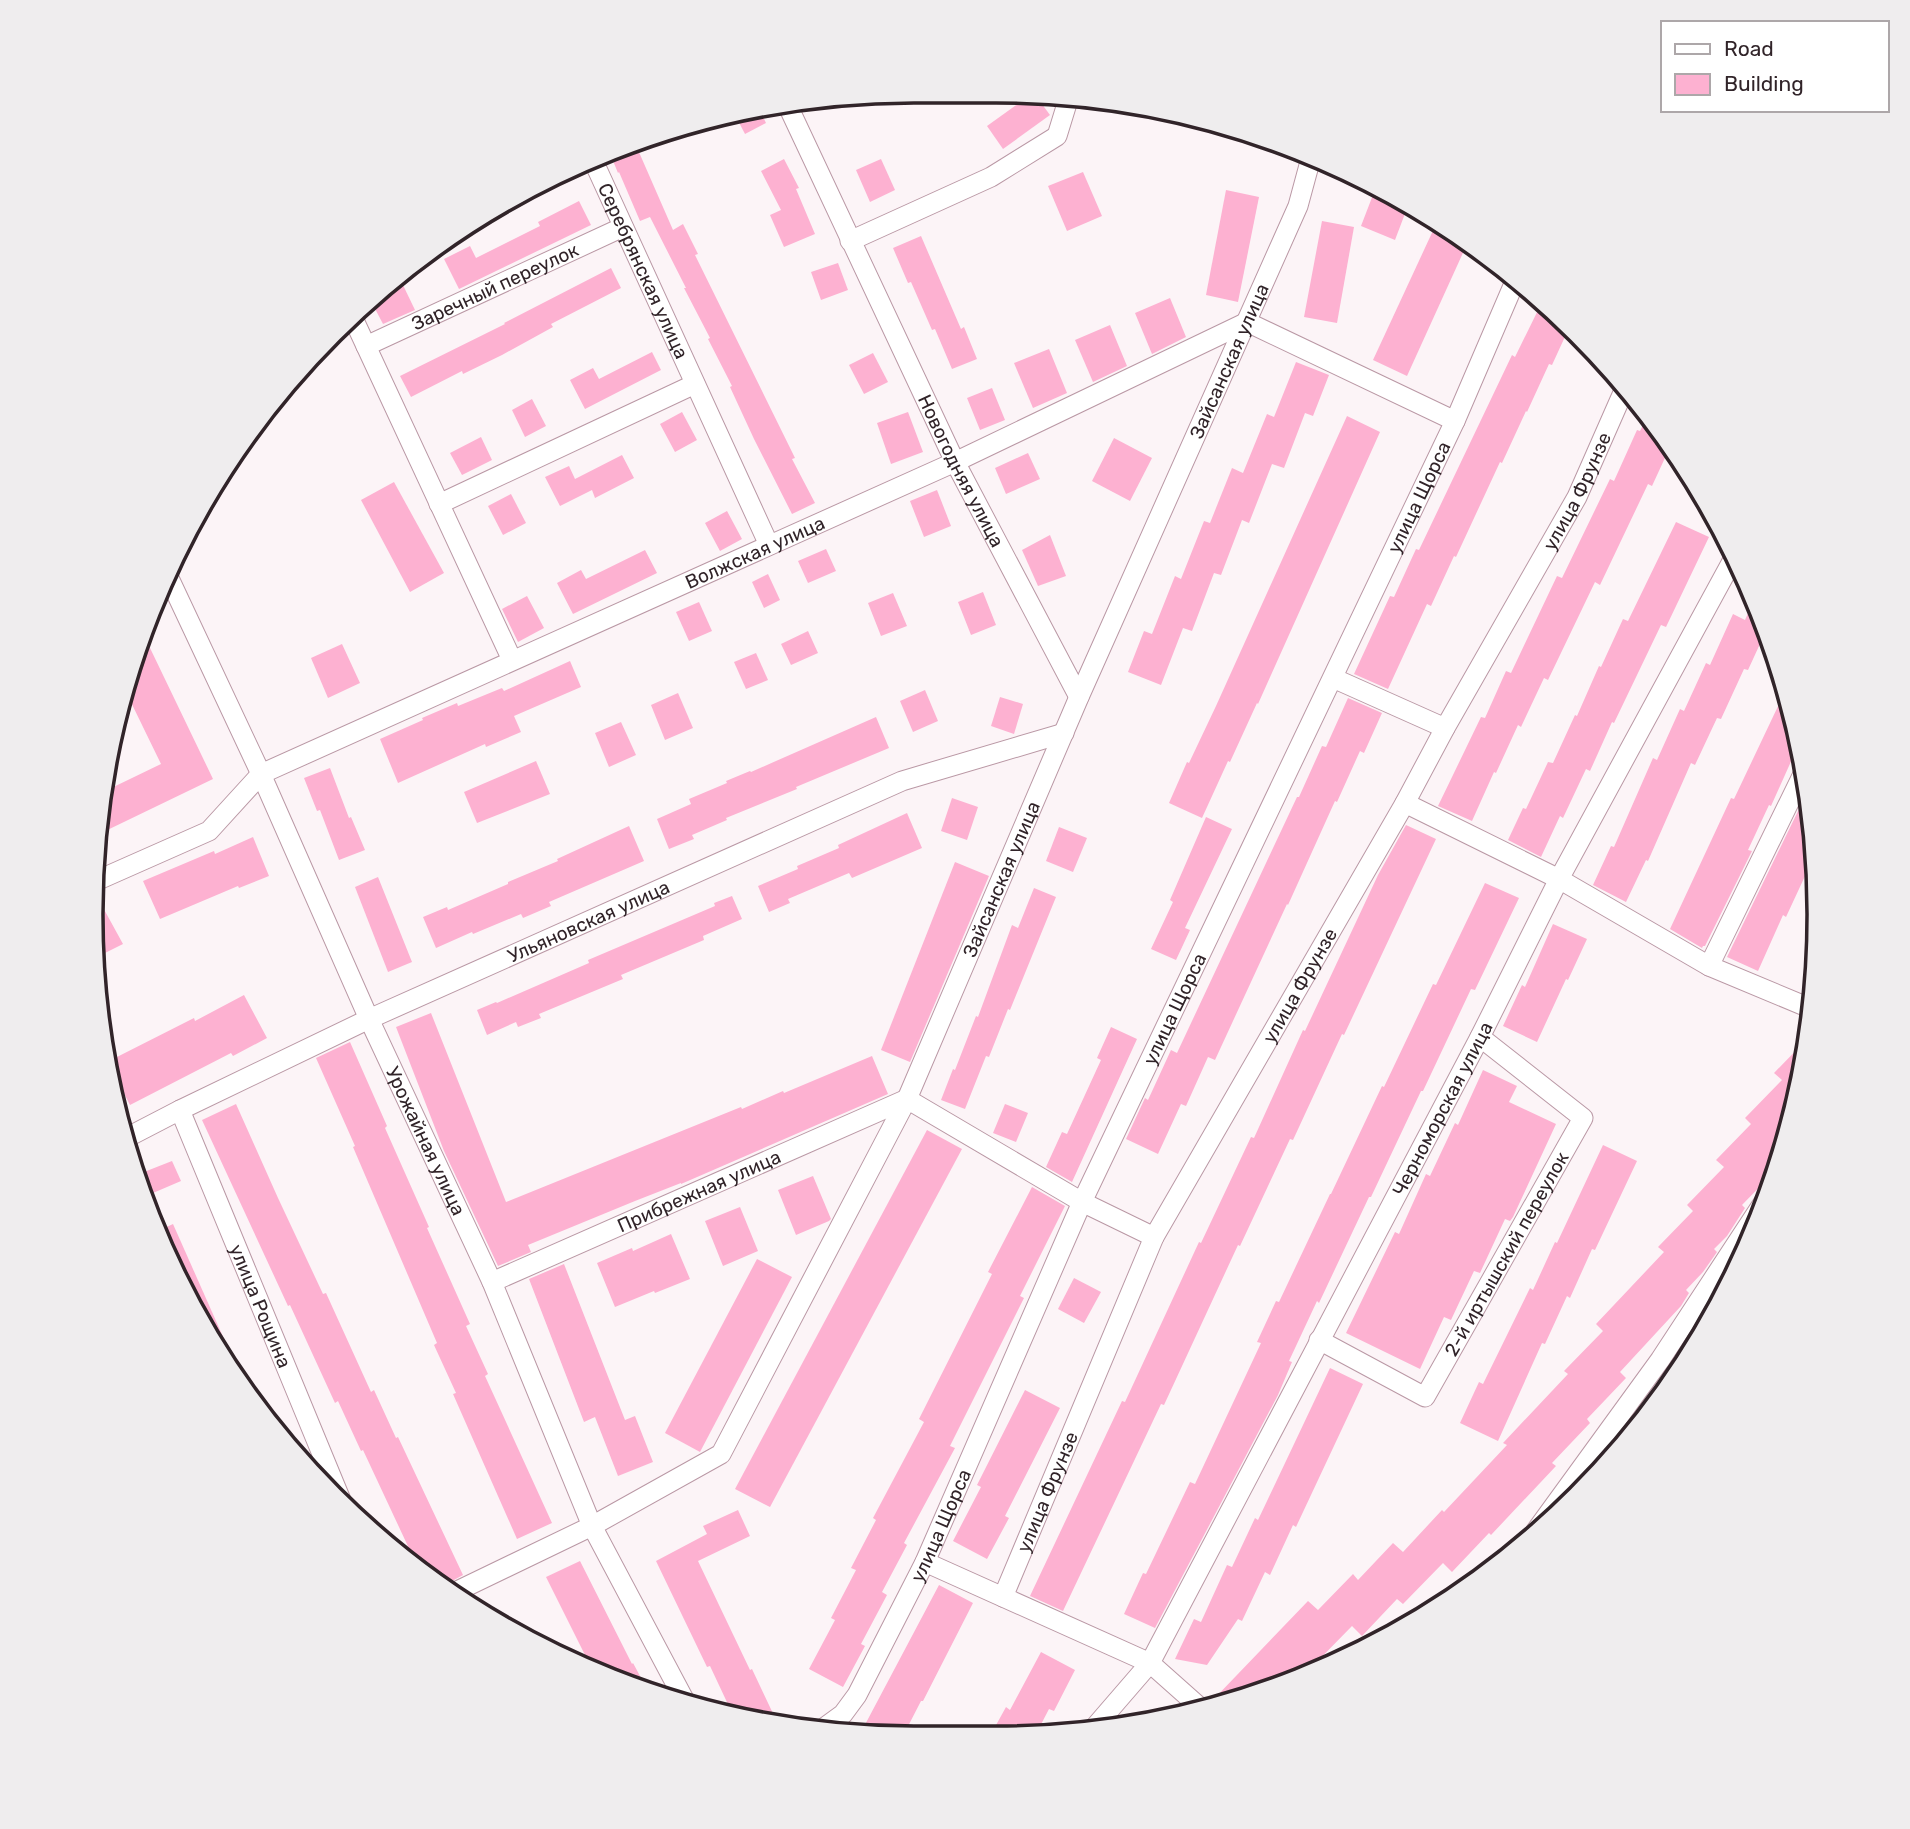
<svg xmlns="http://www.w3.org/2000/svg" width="1910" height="1829" font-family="Rubik,sans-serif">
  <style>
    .building { fill: #fdb1d1 }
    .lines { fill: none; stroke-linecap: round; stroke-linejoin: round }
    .street-casing { stroke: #ba98a5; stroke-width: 21 }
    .street { stroke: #fff; stroke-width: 19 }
    .labels { text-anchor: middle; stroke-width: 5; stroke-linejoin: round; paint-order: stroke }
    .street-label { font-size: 19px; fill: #312429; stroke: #fff }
    .rim { fill: none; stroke: #312429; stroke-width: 3.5 }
  </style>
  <rect width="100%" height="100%" fill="#fcf4f7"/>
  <!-- building -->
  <g class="building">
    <path d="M1030,95L1036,96L1050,115L1003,149L987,126Z"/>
    <path d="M758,106L766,123L745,134L734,113Z"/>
    <path d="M635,143L673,230L683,224L698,254L695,255L795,458L792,459L815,503L792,514L754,439L730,387L732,386L708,339L710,338L684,288H686L650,217L640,221L619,172L618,173L609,151Z"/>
    <path d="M784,159L799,188L796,189L815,234L784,247L770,215L781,210L761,171Z"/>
    <path d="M881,159L895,190L870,202L856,170Z"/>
    <path d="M1083,172L1102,216L1067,231L1048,186Z"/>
    <path d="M1376,187L1409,203L1395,240L1361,226Z"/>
    <path d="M1226,190L1259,197L1238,302L1206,295Z"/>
    <path d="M579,201L591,225L459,289L444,259L470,246L476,258L540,226L538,222Z"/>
    <path d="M1322,221L1354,227L1337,323L1304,317Z"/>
    <path d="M1437,222L1467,244L1407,376L1373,360Z"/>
    <path d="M921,236L961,329L964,327L977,359L952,369L935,329L932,330L911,282L908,283L893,248Z"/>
    <path d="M838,263L848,290L821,300L811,272Z"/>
    <path d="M611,268L621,288L551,324L553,327L502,355L463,374L462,371L411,397L400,376L505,324L504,323Z"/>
    <path d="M402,283L415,310L383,324L371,301Z"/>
    <path d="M1170,298L1186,337L1152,354L1135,313Z"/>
    <path d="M1543,300L1569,328L1552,365L1549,364L1527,412L1526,411L1502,463L1500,462L1456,557L1454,556L1431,606L1427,604L1388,689L1354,674L1390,596L1394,597L1416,549L1419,550L1512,355L1515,357Z"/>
    <path d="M1110,325L1127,366L1093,382L1075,340Z"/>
    <path d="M1049,349L1067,393L1033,408L1014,363Z"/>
    <path d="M652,352L661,370L585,409L570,380L593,368L599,379Z"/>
    <path d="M873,353L888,382L864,394L849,365Z"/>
    <path d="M1296,362L1329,375L1313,416L1305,413L1284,468L1272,464L1249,523L1242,520L1221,575L1214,573L1192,631L1183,628L1161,685L1128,672L1144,631L1152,634L1175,576L1181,579L1204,521L1210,523L1232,468L1243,473L1267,414L1274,417Z"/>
    <path d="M992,388L1005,420L980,430L967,398Z"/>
    <path d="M532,399L546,426L525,437L512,410Z"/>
    <path d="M682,412L697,440L675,452L660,424Z"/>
    <path d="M908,412L923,452L891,464L877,423Z"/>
    <path d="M1649,413L1670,447L1652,486L1648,484L1600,585L1595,582L1548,680L1544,678L1521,727L1518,725L1496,773L1494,772L1472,821L1438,806L1481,717L1485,718L1506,671L1511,673L1557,576L1562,578L1610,479L1614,481L1637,430L1640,431Z"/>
    <path d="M1347,416L1380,432L1258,704L1257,703L1230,762L1228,761L1202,818L1169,803L1187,762L1189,763L1216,706Z"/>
    <path d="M481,437L492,460L462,475L450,453Z"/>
    <path d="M1114,438L1152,458L1130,501L1092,481Z"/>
    <path d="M1028,453L1040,479L1006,494L995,468Z"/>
    <path d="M622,455L634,478L595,498L592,490L560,506L545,477L569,466L575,479Z"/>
    <path d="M394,482L444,573L410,592L361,500Z"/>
    <path d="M937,490L951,526L924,537L910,501Z"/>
    <path d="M511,494L526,523L503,535L488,506Z"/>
    <path d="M727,511L742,539L720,551L705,523Z"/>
    <path d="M1676,522L1709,537L1666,627L1661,625L1614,723L1612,722L1590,771L1586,769L1563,818L1560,816L1541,857L1508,840L1523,808L1526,809L1548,762L1553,763L1575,715L1577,716L1599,666L1601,667L1623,619L1628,621Z"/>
    <path d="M1050,535L1066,576L1038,586L1022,550Z"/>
    <path d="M826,549L836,571L808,583L798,561Z"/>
    <path d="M645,550L657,573L573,614L557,583L581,570L586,579Z"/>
    <path d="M768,574L780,600L764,608L752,582Z"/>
    <path d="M983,592L996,625L971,635L958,602Z"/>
    <path d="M893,593L907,626L881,636L868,603Z"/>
    <path d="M527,596L544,628L518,642L502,609Z"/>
    <path d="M699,602L712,631L689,641L676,612Z"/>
    <path d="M1753,602L1765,633L1748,670L1744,669L1721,719L1717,718L1695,765L1691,763L1648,861L1646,860L1626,902L1593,885L1611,846L1614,847L1653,758L1657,760L1680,709L1684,711L1706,663L1710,665L1733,614L1745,620Z"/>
    <path d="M808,631L818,653L791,665L781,644Z"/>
    <path d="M342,644L360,683L328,698L311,658Z"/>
    <path d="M150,648L213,779L97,835L98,807L101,793L161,764L125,690L133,656Z"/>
    <path d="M756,653L768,680L746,689L734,662Z"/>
    <path d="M570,661L581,687L514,716L521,732L486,747L485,744L398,783L380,739L423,720L422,718L457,703L458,706L502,688L504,691Z"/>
    <path d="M925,690L938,721L913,732L900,701Z"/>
    <path d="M678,693L693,728L665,740L651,705Z"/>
    <path d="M1000,697L1023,704L1014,734L991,726Z"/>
    <path d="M1348,698L1382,713L1364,753L1360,751L1337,802L1335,801L1288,905L1287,904L1215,1060L1208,1057L1186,1106L1181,1104L1158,1154L1126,1139L1145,1098L1148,1100L1171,1050L1177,1053L1297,797H1299L1322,746L1326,747Z"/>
    <path d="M1780,702L1792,707L1799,749L1795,758L1793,757L1771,806L1769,805L1748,850L1752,851L1705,946H1703L1702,948L1670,929L1731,798L1734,799Z"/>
    <path d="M876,717L889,748L796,787L797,789L726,818L727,820L692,835L694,839L669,849L657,819L691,804L689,799L727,783L726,781L750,771L751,772Z"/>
    <path d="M621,722L636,755L609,767L595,733Z"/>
    <path d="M536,761L550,794L477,823L464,792Z"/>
    <path d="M330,768L349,818L351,817L365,850L339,860L320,810L317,811L304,778Z"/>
    <path d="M952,798L978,807L967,840L941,831Z"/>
    <path d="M1800,807L1809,811L1817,864L1812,861L1786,917L1783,915L1758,971L1727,957Z"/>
    <path d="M907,813L922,848L852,878L849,873L788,899L790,903L769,912L758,886L798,869L797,866L839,848L838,845Z"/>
    <path d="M1206,817L1232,829L1185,928L1190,930L1176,960L1151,949L1173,902L1170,900Z"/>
    <path d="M1406,825L1436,839L1344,1035L1342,1034L1293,1140L1290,1139L1240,1246L1238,1245L1164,1405L1161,1404L1063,1611L1030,1596L1122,1401L1125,1402L1199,1242L1201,1243L1251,1137L1254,1138L1303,1030L1305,1031L1378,875Z"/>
    <path d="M629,826L644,861L549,902L551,906L523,918L521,914L473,934L472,932L436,948L423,917L447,907L448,910L508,884V882L558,861L557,859Z"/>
    <path d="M1059,827L1087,838L1073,872L1046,861Z"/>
    <path d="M253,837L269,876L239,888L238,886L160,919L143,881L214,851L215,854Z"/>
    <path d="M955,862L989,876L910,1062L881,1050Z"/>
    <path d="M378,877L412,962L388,972L355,887Z"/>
    <path d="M1485,883L1519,898L1475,990L1471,989L1423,1091H1421L1371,1197H1369L1319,1303L1317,1301L1289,1361L1292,1362L1278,1395L1155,1628L1124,1614L1143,1573L1146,1574L1190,1482L1195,1484L1261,1343L1257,1342L1276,1301L1279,1302L1330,1194H1331L1382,1086L1384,1087L1433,984L1436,985Z"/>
    <path d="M1034,888L1056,897L1010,1010L1008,1009L989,1057L986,1056L965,1109L941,1100L953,1069L955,1070L976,1016L978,1017L1012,925L1018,928Z"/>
    <path d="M95,893L123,944L93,959L95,914Z"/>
    <path d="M732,896L742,919L703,936L704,940L621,975L623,979L539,1014L541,1018L518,1027L516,1022L487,1035L477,1010L496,1002L497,1003L589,963L588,960L715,906L714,903Z"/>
    <path d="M1553,924L1587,939L1568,980L1566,979L1537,1042L1503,1026L1522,985L1525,987Z"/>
    <path d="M244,995L267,1038L233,1056L231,1053L130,1105L113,1072L111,1060L194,1018L195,1021Z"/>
    <path d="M431,1013L506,1202L741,1107L742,1109L783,1091L784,1093L872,1056L888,1094L681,1184V1183L635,1201L528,1245L531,1252L498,1266L444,1151L396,1027Z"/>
    <path d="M1111,1027L1137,1039L1072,1182L1046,1167L1062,1132L1067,1134L1101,1060L1097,1058Z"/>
    <path d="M1808,1038L1782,1152L1772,1162L1778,1168L1742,1205L1745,1208L1727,1236L1714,1249L1717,1252L1703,1272L1686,1290L1689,1293L1681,1306L1620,1372L1626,1378L1587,1419L1590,1423L1552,1463L1556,1466L1491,1535L1489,1533L1452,1572L1443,1563L1403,1604L1397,1599L1362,1636L1352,1626L1306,1673L1216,1707L1212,1701L1308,1601L1318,1610L1353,1574L1358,1580L1393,1543L1403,1552L1442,1510L1444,1512L1507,1445L1503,1443L1568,1374L1564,1371L1603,1331L1596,1324L1664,1252L1658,1247L1693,1211L1687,1205L1724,1167L1716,1160L1751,1124L1745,1118L1782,1080L1774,1073Z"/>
    <path d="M350,1042L387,1126L385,1128L429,1227L427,1228L470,1324L466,1326L488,1374L485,1376L552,1523L517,1539L453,1394L456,1393L434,1345L437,1343L353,1147L355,1146L316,1058Z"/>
    <path d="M1483,1070L1517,1086L1509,1102L1556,1124L1513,1217L1510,1221L1505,1219L1480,1273L1474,1271L1451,1320L1444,1317L1420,1369L1346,1333L1395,1232L1399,1234L1426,1174L1430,1176L1455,1123L1458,1125Z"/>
    <path d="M236,1104L278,1198L323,1294L326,1293L371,1392L374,1390L396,1438L398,1437L463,1575L443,1586L420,1572L363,1450L361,1451L338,1401L335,1403L290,1305L288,1306L202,1120Z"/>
    <path d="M1005,1104L1028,1113L1016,1142L993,1133Z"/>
    <path d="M927,1130L962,1149L770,1507L735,1489Z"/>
    <path d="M1603,1145L1637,1161L1595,1250L1592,1249L1570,1298L1567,1296L1545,1344L1542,1343L1498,1441L1460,1423L1479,1382L1483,1384L1530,1288L1533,1290L1555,1242L1557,1243Z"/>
    <path d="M172,1161L181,1181L153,1193L144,1172Z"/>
    <path d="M813,1176L831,1219L829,1221L796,1235L778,1190Z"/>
    <path d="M1032,1187L1065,1206L1020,1296L1024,1298L950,1446L955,1448L904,1543L907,1545L882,1592L887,1595L861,1644L865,1646L843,1687L809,1669L835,1620L831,1618L856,1570L851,1568L876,1520L873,1518L924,1422L919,1419L992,1274L988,1272Z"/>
    <path d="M740,1207L758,1251L723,1266L705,1221Z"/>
    <path d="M173,1224L232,1357L226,1361L201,1326L158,1231Z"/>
    <path d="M671,1234L690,1279L655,1293L654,1291L615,1307L597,1263L632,1248L633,1251Z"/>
    <path d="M757,1259L792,1277L700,1452L665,1433Z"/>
    <path d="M564,1264L625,1420L635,1416L653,1462L618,1476L595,1417L584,1422L529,1279Z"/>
    <path d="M1074,1278L1101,1292L1084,1323L1058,1309Z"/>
    <path d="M1330,1368L1363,1384L1296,1527L1293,1525L1270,1575L1265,1572L1242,1621L1238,1619L1207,1665L1175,1659L1194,1619L1201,1622L1227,1565L1232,1567L1255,1518L1258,1520Z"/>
    <path d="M1025,1390L1060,1408L1005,1516L1009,1518L987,1559L953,1541L981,1487L977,1485Z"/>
    <path d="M738,1510L750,1536L698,1561L750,1670L752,1669L777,1722L733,1715L710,1666L707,1667L656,1561L707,1534L703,1526Z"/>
    <path d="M580,1561L632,1664L633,1663L647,1689L592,1669L546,1577Z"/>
    <path d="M939,1585L973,1603L923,1701H921L903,1736H859Z"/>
    <path d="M1041,1652L1075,1670L1054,1711L1049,1709L1035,1736H990L1006,1707L1010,1710Z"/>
  </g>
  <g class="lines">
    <defs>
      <g id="street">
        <path id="s1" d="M787,104L955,462L1079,697"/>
        <path id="s2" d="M592,158L769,545"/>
        <path d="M850,241L991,177L1057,136L1069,97"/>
        <path d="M353,318L512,660"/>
        <path id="s3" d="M366,346L623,227"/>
        <path d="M439,504L695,384"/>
        <path id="s4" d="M168,576L261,774L369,1019L492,1282L592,1526L687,1705"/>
        <path d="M1333,678L1445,728"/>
        <path d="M1405,803L1559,879L1709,966L1812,1009"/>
        <path id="s5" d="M96,881L209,831L261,774L955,462L1247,322L1455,421"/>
        <path d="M1709,966L1803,774"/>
        <path id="s6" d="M180,1110L341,1500"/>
        <path id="s7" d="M126,1138L180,1110L369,1019L902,781L1064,733"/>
        <path id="s8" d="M492,1282L907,1099L1082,1202L1154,1237"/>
        <path id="s9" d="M1319,1340L1425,1397L1583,1118L1480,1037"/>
        <path d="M1535,1532L1660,1360L1769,1194"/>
        <path d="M925,1562L1150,1663L1204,1711"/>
        <path id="s10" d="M453,1593L592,1526L721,1454L907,1099L1079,697L1298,206L1311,158"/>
        <path id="s11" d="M1003,1597L1154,1237L1405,803L1445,728L1577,497L1625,388"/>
        <path id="s12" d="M1093,1729L1150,1663L1480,1037L1559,879L1736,554"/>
        <path id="s13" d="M821,1730L843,1714L857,1695L925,1562L1082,1202L1455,421L1516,279"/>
      </g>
    </defs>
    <!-- street casing -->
    <use href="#street" class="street-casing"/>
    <!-- street -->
    <use href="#street" class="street"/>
  </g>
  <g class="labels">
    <!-- street labels -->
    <g class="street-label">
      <text dy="7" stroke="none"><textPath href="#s2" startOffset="124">Серебрянская улица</textPath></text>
      <text dy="7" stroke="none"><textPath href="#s3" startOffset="142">Заречный переулок</textPath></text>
      <text dy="7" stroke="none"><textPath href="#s10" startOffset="1508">Зайсанская улица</textPath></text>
      <text dy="7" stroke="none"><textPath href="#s1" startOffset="406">Новогодняя улица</textPath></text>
      <text dy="7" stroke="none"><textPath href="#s11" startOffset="1248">улица Фрунзе</textPath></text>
      <text dy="7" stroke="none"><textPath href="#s13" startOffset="1374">улица Щорса</textPath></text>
      <text dy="7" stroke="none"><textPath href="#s5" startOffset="742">Волжская улица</textPath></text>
      <text dy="7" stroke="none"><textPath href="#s10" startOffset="942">Зайсанская улица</textPath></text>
      <text dy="7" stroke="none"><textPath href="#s7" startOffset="511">Ульяновская улица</textPath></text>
      <text dy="7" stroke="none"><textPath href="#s11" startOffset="681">улица Фрунзе</textPath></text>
      <text dy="7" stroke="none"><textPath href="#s13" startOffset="807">улица Щорса</textPath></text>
      <text dy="7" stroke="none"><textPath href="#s12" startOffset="714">Черноморская улица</textPath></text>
      <text dy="7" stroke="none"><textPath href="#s4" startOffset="621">Урожайная улица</textPath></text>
      <text dy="7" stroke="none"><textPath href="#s8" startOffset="226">Прибрежная улица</textPath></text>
      <text dy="7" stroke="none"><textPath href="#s9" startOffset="285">2-й иртышский переулок</textPath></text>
      <text dy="7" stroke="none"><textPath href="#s6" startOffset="212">улица Рощина</textPath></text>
      <text dy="7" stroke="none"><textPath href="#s11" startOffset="114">улица Фрунзе</textPath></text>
      <text dy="7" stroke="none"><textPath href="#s13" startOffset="240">улица Щорса</textPath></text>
    </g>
  </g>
  <!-- crop -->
  <path d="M0 0H1910V1829H0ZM914 103H996A811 811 0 0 1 1807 914V915A811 811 0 0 1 996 1726H914A811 811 0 0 1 103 915V914A811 811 0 0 1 914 103Z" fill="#efedee" fill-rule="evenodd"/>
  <path class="rim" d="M914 103H996A811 811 0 0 1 1807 914V915A811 811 0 0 1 996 1726H914A811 811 0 0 1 103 915V914A811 811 0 0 1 914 103Z"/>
  <!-- legend -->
  <rect x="1661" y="21" width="228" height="91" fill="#ffffff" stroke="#ada7a9" stroke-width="2"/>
  <rect x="1675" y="44" width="35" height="10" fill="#ffffff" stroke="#ada7a9" stroke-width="2"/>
  <text x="1724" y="56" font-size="21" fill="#312429">Road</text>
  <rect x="1675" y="74" width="35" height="21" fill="#fdb1d1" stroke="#ada7a9" stroke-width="2"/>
  <text x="1724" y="91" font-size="21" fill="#312429">Building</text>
</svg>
